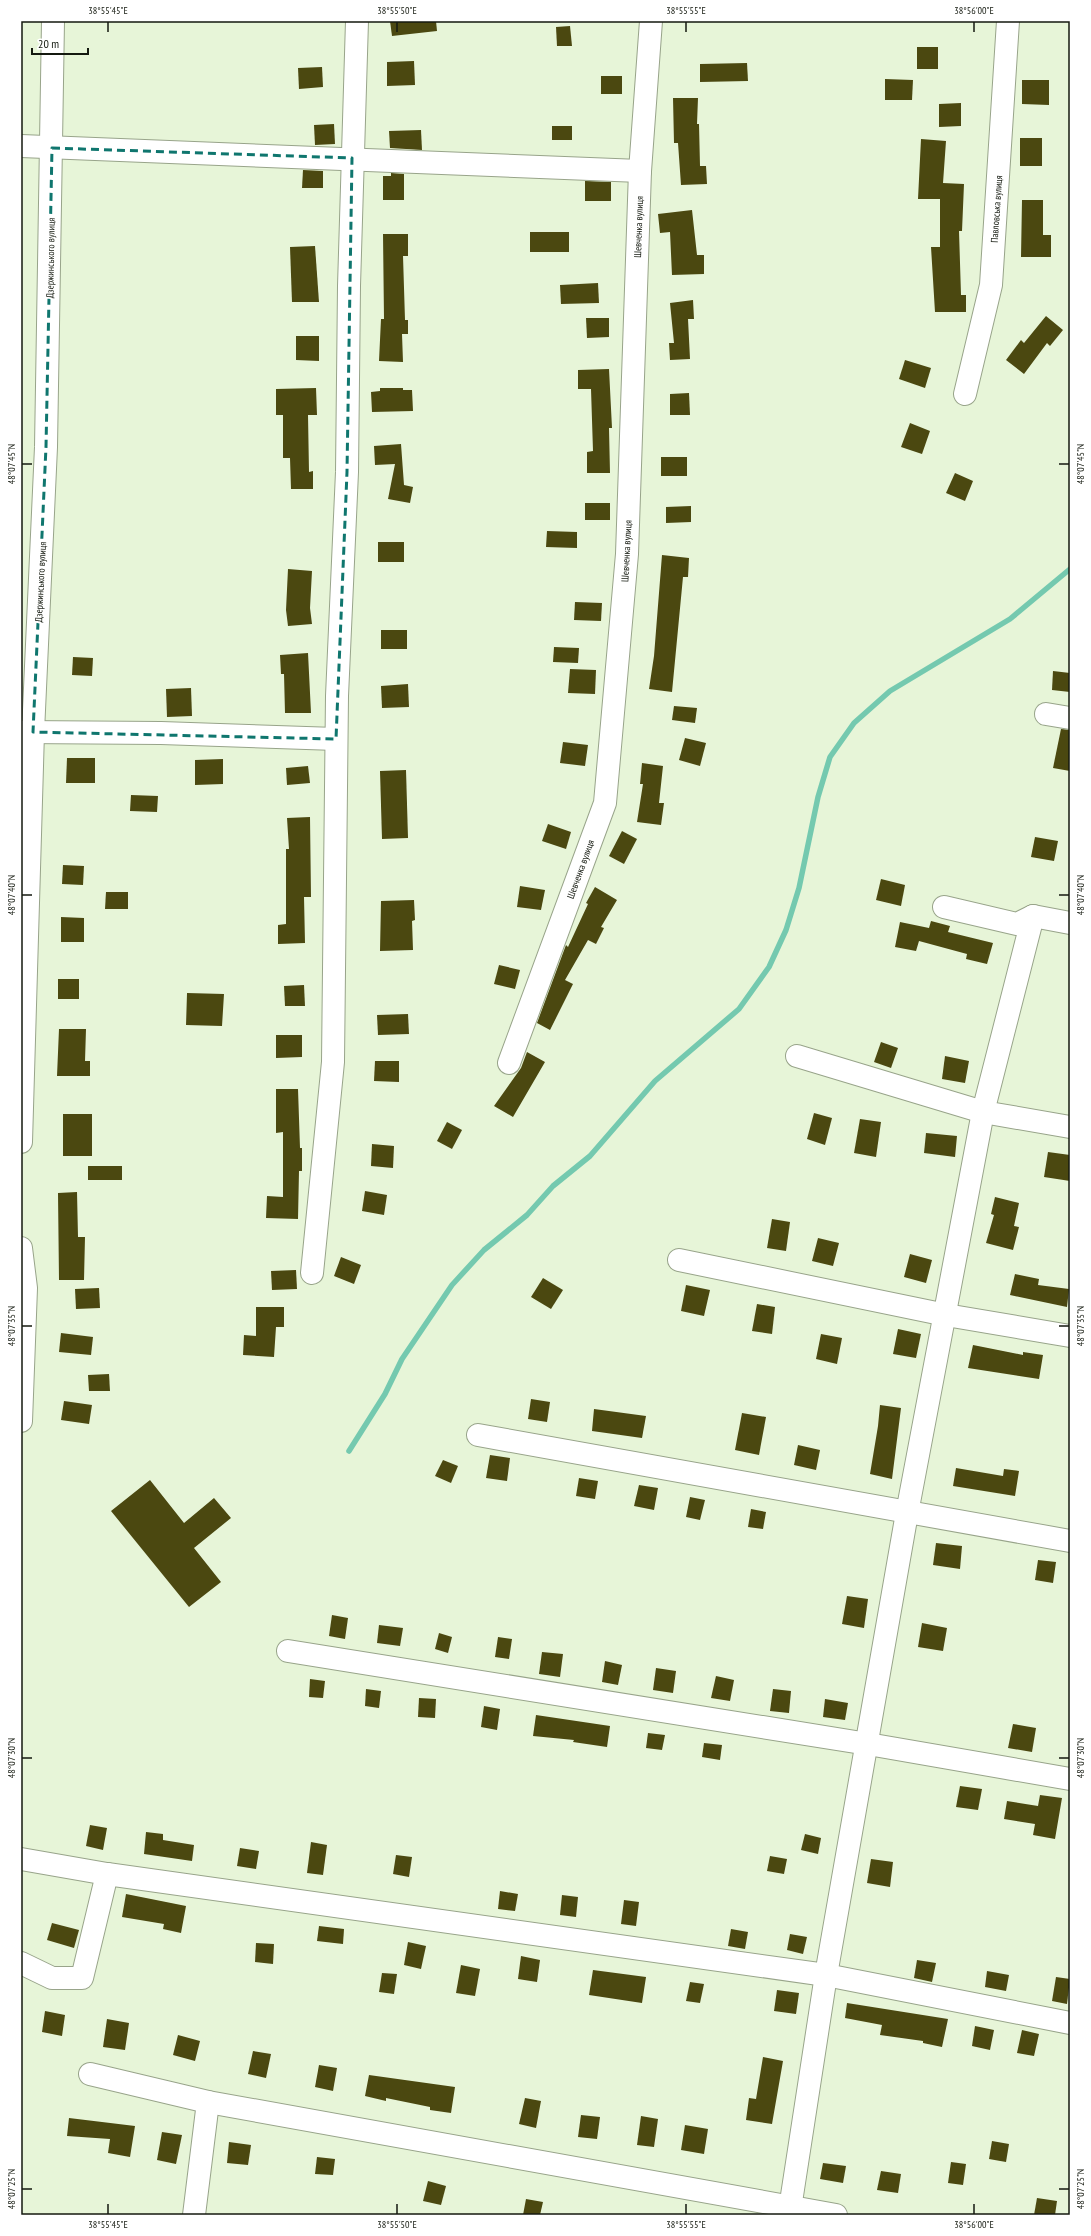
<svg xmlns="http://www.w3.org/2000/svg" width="1091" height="2236" font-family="'PT Sans Narrow',sans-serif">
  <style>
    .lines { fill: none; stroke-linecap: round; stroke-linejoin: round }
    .stream { stroke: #74c9af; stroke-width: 5.5 }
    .building { fill: #4b4810 }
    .minor-casing { stroke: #98a48a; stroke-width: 24 }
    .minor { stroke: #fff; stroke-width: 22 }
    .marked { fill: none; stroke: #0f766e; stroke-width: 3; stroke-dasharray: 8 5; stroke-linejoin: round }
    .ticks { fill: none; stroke: #14190f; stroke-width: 1.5 }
    .labels { text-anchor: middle; stroke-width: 4; stroke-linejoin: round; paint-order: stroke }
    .street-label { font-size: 10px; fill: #14190f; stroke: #fff }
    .neatline { fill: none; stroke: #14190f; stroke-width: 1.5 }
    .ticks-label { font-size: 10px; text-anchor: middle; fill: #14190f }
  </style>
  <rect width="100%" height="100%" fill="#e7f5d8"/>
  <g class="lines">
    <!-- stream -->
    <path class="stream" d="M349,1451L385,1394L402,1359L452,1285L484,1250L527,1215L553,1186L590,1156L655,1081L739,1009L769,967L786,930L799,888L818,797L830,757L854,723L890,691L1010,619L1070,569"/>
  </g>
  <!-- building -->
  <g class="building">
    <path d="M390,21H436L437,31L392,36Z"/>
    <path d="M570,26L572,46H557L556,27Z"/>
    <rect x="917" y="47" width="21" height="22"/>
    <path d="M414,61L415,85L387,86V62Z"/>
    <path d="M747,63L748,81L700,82V64Z"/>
    <path d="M322,67L323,87L299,89L298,68Z"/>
    <rect x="601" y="76" width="21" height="18"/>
    <path d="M885,79L913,80L912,100H885Z"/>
    <path d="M1022,80H1049V105L1022,104Z"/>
    <path d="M673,98H698L697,124H699L700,166H706L707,184L681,185L678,143H674Z"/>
    <path d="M961,103V126L939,127V104Z"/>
    <path d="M334,124L335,144L315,145L314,125Z"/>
    <rect x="552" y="126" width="20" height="14"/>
    <path d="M421,130L422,150L390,148L389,131Z"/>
    <rect x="1020" y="138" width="22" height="28"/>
    <path d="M921,139L946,141L943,183L964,184L962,231H959L961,295H966V312H935L931,247H940V199H918Z"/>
    <path d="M303,170L323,171V188H302Z"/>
    <path d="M391,173L404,174V200H383V176H391Z"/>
    <path d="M585,181L611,182V201H585Z"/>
    <path d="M1022,200H1043V235H1051V257H1021Z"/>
    <path d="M692,210L697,255H704V274L672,275L670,232L660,233L658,214Z"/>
    <rect x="530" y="232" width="39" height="20"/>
    <path d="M383,234H408V256H403L405,320H408V334H402L403,362L379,361L381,319H384Z"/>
    <path d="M315,246L319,302H292L290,247Z"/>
    <path d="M598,283L599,303L561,304L560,285Z"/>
    <path d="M693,300L694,319H688L690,359L670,360L669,343H674L670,303Z"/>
    <path d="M1046,316L1063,330L1050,346L1047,343L1024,374L1006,360L1021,340L1024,343Z"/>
    <path d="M586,318H609V337L587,338Z"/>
    <path d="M296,336H319V361L296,360Z"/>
    <path d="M905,360L931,368L925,388L899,379Z"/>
    <path d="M609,369L612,428H609L610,473H587V452L593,451L591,389H578V370Z"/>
    <path d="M316,388L317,415H308L309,472L313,471V489H291L290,458H283V415H276V389Z"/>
    <path d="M380,388H403V390H412L413,411L372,412L371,392L380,391Z"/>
    <path d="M689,393L690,415H670V394Z"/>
    <path d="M910,423L930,431L922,454L901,447Z"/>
    <path d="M401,444L404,485L413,487L410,503L388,499L395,464L375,465L374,446Z"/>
    <rect x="661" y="457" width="26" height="19"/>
    <path d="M955,473L973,481L965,501L946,493Z"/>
    <rect x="585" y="503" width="25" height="17"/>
    <path d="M691,506V522L666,523V507Z"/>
    <path d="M547,531L577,532V548L546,547Z"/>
    <rect x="378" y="542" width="26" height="20"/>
    <path d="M662,555L689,558L688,577H683L672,692L649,689L654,656Z"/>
    <path d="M288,569L312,571L310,608L312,624L288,626L286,610Z"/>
    <path d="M575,602L602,603L601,621L574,620Z"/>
    <rect x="381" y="630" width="26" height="19"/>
    <path d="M554,647L579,648L578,663L553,662Z"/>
    <path d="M308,653L311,713H285L284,674H281L280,655Z"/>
    <path d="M73,657L93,658L92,676L72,675Z"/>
    <path d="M570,669L596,670L595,694L568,693Z"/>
    <path d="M1053,671L1070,673V692L1052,690Z"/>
    <path d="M408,684L409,707L382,708L381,686Z"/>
    <path d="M191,688L192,716L167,717L166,689Z"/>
    <path d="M674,706L697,708L695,723L672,720Z"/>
    <path d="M1061,729L1070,730V771L1053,768Z"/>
    <path d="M685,738L706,743L700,766L679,760Z"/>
    <path d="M563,742L588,745L585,766L560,763Z"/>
    <path d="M67,758H95V783H66Z"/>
    <path d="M223,759V784L195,785V760Z"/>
    <path d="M642,763L663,766L659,803H664L661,825L637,822L643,784H640Z"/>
    <path d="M308,766L310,783L287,785L286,768Z"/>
    <path d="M406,770L408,838L382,839L380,771Z"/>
    <path d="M131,795L158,796L157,812L130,811Z"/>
    <path d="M310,817L311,897H304L305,943L278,944V925L286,924V849H289L287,818Z"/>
    <path d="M548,824L571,832L566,849L542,841Z"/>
    <path d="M622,831L637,839L624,864L609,856Z"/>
    <path d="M1035,837L1058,841L1054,861L1031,857Z"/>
    <path d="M63,865L84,866L83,885L62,884Z"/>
    <path d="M881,879L905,885L901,906L876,900Z"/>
    <path d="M520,886L545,890L541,910L517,907Z"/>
    <path d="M595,887L617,900L601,927L604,928L596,944L588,940L565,980L573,984L550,1030L537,1023L566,945L568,947L588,904L586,903Z"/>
    <path d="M106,892H128V909H105Z"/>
    <path d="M414,900L415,920L412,921L413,950L380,951L381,901Z"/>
    <path d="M61,917L84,918V942H61Z"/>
    <path d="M931,921L950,926L948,932L993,943L987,964L966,959L967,954L919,941L916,951L895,947L900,922L929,928Z"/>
    <path d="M499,965L520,970L515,989L494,984Z"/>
    <rect x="58" y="979" width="21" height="20"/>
    <path d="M304,985L305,1006H285L284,986Z"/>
    <path d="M187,993L224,994L222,1026L186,1025Z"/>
    <path d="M408,1014L409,1034L378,1035L377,1015Z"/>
    <path d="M59,1029H86L85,1061H90V1076H57Z"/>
    <path d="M276,1035H302V1057L276,1058Z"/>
    <path d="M881,1042L898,1048L891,1068L874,1062Z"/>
    <path d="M527,1052L545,1062L513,1117L494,1106L521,1068Z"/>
    <path d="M945,1056L969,1061L965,1083L942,1079Z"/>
    <path d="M375,1061H399V1082L374,1081Z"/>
    <path d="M276,1089H298L300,1148H302V1171H299L298,1219L266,1218L267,1196L283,1197V1132L276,1133Z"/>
    <path d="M814,1113L832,1118L825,1145L807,1139Z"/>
    <rect x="63" y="1114" width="29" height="42"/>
    <path d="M860,1119L881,1122L876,1157L854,1153Z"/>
    <path d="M447,1122L462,1130L452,1149L437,1141Z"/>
    <path d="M926,1133L957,1136L955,1157L924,1153Z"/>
    <path d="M372,1144L394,1146L393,1168L371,1166Z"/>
    <path d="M1048,1152L1070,1155V1181L1044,1177Z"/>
    <rect x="88" y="1166" width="34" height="14"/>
    <path d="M365,1191L387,1195L384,1215L362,1211Z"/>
    <path d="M77,1192L78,1237H85L84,1280H59L58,1193Z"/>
    <path d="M995,1197L1019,1203L1014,1226L1019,1227L1013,1250L986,1243L994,1215L991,1214Z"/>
    <path d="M772,1219L790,1222L786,1251L767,1248Z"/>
    <path d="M818,1238L839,1243L833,1266L812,1261Z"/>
    <path d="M910,1254L932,1260L926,1283L904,1277Z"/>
    <path d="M341,1257L361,1265L354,1284L334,1276Z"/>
    <path d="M296,1270L297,1289L272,1290L271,1271Z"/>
    <path d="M1015,1274L1039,1279L1038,1285L1069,1289L1067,1307L1010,1295Z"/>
    <path d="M543,1278L563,1290L551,1309L531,1297Z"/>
    <path d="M686,1285L710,1290L704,1316L681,1311Z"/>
    <path d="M99,1288L100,1308L76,1309L75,1289Z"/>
    <path d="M757,1304L775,1307L772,1334L752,1331Z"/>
    <path d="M256,1307H284V1327H276L274,1357L243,1355L244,1335L256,1336Z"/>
    <path d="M898,1329L921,1334L916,1358L893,1354Z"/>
    <path d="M61,1333L93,1337L91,1355L59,1352Z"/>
    <path d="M821,1334L842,1338L837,1364L816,1359Z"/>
    <path d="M973,1345L1023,1355V1352L1043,1355L1039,1379L968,1368Z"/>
    <path d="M109,1374L110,1391H89L88,1375Z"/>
    <path d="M531,1399L550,1402L547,1422L528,1419Z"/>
    <path d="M64,1401L92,1405L89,1424L61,1420Z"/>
    <path d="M880,1405L901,1408L892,1479L870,1474L878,1426Z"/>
    <path d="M594,1409L646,1416L642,1438L592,1431Z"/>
    <path d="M742,1413L766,1417L759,1455L735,1450Z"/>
    <path d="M798,1445L820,1450L816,1470L794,1465Z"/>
    <path d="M490,1455L510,1458L507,1481L486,1478Z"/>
    <path d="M443,1460L458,1466L451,1483L435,1476Z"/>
    <path d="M956,1468L1003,1476L1004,1469L1019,1471L1015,1496L953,1486Z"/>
    <path d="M579,1478L598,1481L595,1499L576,1496Z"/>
    <path d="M150,1480L184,1523L214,1498L231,1518L194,1548L221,1582L189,1607L111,1511Z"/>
    <path d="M639,1485L658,1488L654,1510L634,1506Z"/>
    <path d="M690,1497L705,1500L700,1520L686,1517Z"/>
    <path d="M751,1509L766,1512L763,1529L748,1527Z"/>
    <path d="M936,1543L962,1546L960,1569L933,1565Z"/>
    <path d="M1038,1560L1056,1562L1053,1583L1035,1580Z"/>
    <path d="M847,1596L868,1599L864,1628L842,1624Z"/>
    <path d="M332,1615L348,1618L345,1639L329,1636Z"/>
    <path d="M922,1623L947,1628L943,1651L918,1647Z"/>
    <path d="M379,1625L403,1628L400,1646L377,1643Z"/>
    <path d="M439,1633L452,1637L448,1653L435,1649Z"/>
    <path d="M498,1637L512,1639L509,1659L495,1657Z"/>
    <path d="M542,1652L563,1654L560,1677L539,1674Z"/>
    <path d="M605,1661L622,1665L618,1685L602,1682Z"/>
    <path d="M656,1668L676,1671L673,1693L653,1690Z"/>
    <path d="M716,1676L734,1680L730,1701L711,1698Z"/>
    <path d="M310,1679L325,1681L323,1698L309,1697Z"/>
    <path d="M366,1689L381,1691L379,1708L365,1706Z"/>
    <path d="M773,1689L791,1691L789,1713L770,1711Z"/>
    <path d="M419,1698L436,1699L435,1718L418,1717Z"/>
    <path d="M825,1699L848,1703L845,1720L823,1717Z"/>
    <path d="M484,1706L500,1709L497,1730L481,1727Z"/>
    <path d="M536,1715L610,1726L607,1747L573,1742L574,1740L533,1736Z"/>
    <path d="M1013,1724L1036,1728L1032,1752L1008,1748Z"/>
    <path d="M648,1733L665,1735L662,1750L646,1748Z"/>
    <path d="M704,1743L722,1745L720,1760L702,1757Z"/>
    <path d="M960,1786L982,1789L978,1810L956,1807Z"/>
    <path d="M1040,1795L1062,1798L1055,1839L1033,1835L1035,1824L1004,1819L1007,1801L1038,1806Z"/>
    <path d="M90,1825L107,1828L103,1850L86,1846Z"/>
    <path d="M146,1832L163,1834V1840L194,1845L192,1861L144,1854Z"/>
    <path d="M805,1834L821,1838L818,1854L801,1850Z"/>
    <path d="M311,1842L327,1845L323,1875L307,1873Z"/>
    <path d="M240,1848L259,1851L256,1869L237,1866Z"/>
    <path d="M396,1855L412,1857L409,1877L393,1874Z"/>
    <path d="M770,1856L787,1859L784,1874L767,1871Z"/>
    <path d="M871,1859L893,1862L890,1887L867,1883Z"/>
    <path d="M500,1891L518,1894L515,1911L498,1909Z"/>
    <path d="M126,1894L186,1906L181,1933L163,1929L164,1924L122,1917Z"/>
    <path d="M562,1895L578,1897L576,1917L560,1915Z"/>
    <path d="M624,1900L639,1902L636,1926L621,1924Z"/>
    <path d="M52,1923L79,1930L74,1948L47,1940Z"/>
    <path d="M319,1926L344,1929L343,1944L317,1941Z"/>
    <path d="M731,1929L748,1932L745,1949L728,1946Z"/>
    <path d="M790,1934L807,1937L803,1954L787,1950Z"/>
    <path d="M408,1942L426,1946L421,1969L404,1965Z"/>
    <path d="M256,1943L274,1944L273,1964L255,1962Z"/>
    <path d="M521,1956L540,1960L537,1982L518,1979Z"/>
    <path d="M917,1960L936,1963L932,1982L914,1978Z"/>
    <path d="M461,1965L480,1969L475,1996L456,1993Z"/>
    <path d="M593,1970L646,1977L642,2003L589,1995Z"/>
    <path d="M987,1971L1009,1975L1006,1991L985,1987Z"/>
    <path d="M382,1973L397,1974L394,1994L379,1992Z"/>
    <path d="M1056,1977L1070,1979L1067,2004L1052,2001Z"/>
    <path d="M690,1982L704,1984L700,2003L686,2001Z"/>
    <path d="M777,1990L799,1993L796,2014L774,2011Z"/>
    <path d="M847,2003L948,2019L942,2047L923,2043V2041L880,2035L882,2025L845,2018Z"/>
    <path d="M45,2011L65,2015L62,2036L42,2032Z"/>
    <path d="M107,2019L129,2023L125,2050L103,2047Z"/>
    <path d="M975,2026L994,2030L990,2050L972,2046Z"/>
    <path d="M1022,2030L1039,2034L1034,2056L1017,2053Z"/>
    <path d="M178,2035L200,2041L195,2061L173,2055Z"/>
    <path d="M253,2051L271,2054L266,2078L248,2074Z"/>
    <path d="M763,2057L783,2061L772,2124L746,2120L749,2098L756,2099Z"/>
    <path d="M319,2065L337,2068L333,2091L315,2087Z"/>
    <path d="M369,2075L455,2087L451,2113L430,2110V2107L386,2098V2101L365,2096Z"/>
    <path d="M525,2098L541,2101L536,2128L519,2124Z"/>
    <path d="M581,2115L600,2117L597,2139L578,2137Z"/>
    <path d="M641,2116L658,2119L654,2147L637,2145Z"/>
    <path d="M69,2118L135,2126L130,2157L108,2153L110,2139L67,2136Z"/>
    <path d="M685,2125L708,2129L704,2154L681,2150Z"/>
    <path d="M162,2132L182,2135L176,2164L157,2160Z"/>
    <path d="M992,2141L1009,2144L1006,2162L989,2159Z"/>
    <path d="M229,2142L251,2145L248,2165L227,2163Z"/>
    <path d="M317,2157L335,2159L333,2175L315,2174Z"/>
    <path d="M951,2162L966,2164L963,2185L948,2183Z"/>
    <path d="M823,2163L846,2166L843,2183L820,2179Z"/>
    <path d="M881,2171L901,2174L898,2193L877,2190Z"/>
    <path d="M428,2181L446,2186L441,2205L423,2201Z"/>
    <path d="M1037,2198L1057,2201L1055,2215H1034Z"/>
    <path d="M526,2199L543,2202L540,2215H523Z"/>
  </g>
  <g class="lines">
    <defs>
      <g id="minor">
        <path d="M21,146L640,171"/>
        <path d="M965,394L991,285L1008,21"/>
        <path d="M1046,714L1070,718"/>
        <path d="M21,732L161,733L336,739"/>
        <path d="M944,907L1017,924L1033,916L1070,923"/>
        <path d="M797,1056L983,1112L1070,1127"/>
        <path d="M509,1063L605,803L627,554L640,171L651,21"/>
        <path d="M21,1142L33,732L46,447L53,21"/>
        <path d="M21,1248L26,1288L21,1421"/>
        <path d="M679,1260L946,1315L1070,1336"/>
        <path d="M312,1273L333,1062L337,696L347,472L349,286L357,21"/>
        <path d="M478,1435L1070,1541"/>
        <path d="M288,1651L868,1744L1070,1779"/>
        <path d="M21,1859L107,1874L826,1975L1070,2023"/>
        <path d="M21,1963L52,1978H82L107,1874"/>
        <path d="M90,2074L208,2102L836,2215"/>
        <path d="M194,2215L208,2102"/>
        <path d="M789,2215L826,1975L907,1513L983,1112L1033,916"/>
      </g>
    </defs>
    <!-- minor casing -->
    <use href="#minor" class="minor-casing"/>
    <!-- minor -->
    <use href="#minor" class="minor"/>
  </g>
  <!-- marked area -->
  <path class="marked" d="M52,148L352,158L347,472L336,739L33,732L46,447Z"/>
  <!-- ticks -->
  <path class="ticks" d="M108,22V32M397,22V32M686,22V32M974,22V32M22,464H32M1059,464H1069M22,895H32M1059,895H1069M22,1326H32M1059,1326H1069M22,1758H32M1059,1758H1069M22,2189H32M1059,2189H1069M108,2204V2214M397,2204V2214M686,2204V2214M974,2204V2214"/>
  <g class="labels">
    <!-- street labels -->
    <g class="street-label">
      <text transform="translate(996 209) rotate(-86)" y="4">Павловська вулиця</text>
      <text transform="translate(638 227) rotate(-88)" y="4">Шевченка вулиця</text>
      <text transform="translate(50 258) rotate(-89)" y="4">Дзержинського вулиця</text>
      <text transform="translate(626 551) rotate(-87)" y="4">Шевченка вулиця</text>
      <text transform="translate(40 582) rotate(-87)" y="4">Дзержинського вулиця</text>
      <text transform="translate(580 869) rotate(-70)" y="4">Шевченка вулиця</text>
    </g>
  </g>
  <!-- border -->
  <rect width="1091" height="2236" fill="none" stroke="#ffffff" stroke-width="44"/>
  <!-- scale -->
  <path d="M32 48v6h56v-6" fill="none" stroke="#14190f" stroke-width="2"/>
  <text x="38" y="48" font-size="12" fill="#14190f" stroke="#ffffff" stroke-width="3" paint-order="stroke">20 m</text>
  <rect x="22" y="22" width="1047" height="2192" class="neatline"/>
  <g class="ticks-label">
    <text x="108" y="14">38°55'45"E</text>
    <text x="397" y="14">38°55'50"E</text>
    <text x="686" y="14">38°55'55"E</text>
    <text x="974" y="14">38°56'00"E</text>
    <text transform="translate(11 464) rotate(-90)" y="4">48°07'45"N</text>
    <text transform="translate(1080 464) rotate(-90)" y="4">48°07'45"N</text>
    <text transform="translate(11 895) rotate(-90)" y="4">48°07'40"N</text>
    <text transform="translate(1080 895) rotate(-90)" y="4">48°07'40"N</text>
    <text transform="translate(11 1326) rotate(-90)" y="4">48°07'35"N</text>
    <text transform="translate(1080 1326) rotate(-90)" y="4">48°07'35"N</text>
    <text transform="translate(11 1758) rotate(-90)" y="4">48°07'30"N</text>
    <text transform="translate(1080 1758) rotate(-90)" y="4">48°07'30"N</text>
    <text transform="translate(11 2189) rotate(-90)" y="4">48°07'25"N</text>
    <text transform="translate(1080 2189) rotate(-90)" y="4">48°07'25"N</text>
    <text x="108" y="2228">38°55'45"E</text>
    <text x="397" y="2228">38°55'50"E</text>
    <text x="686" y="2228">38°55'55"E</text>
    <text x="974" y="2228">38°56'00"E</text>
  </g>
</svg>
